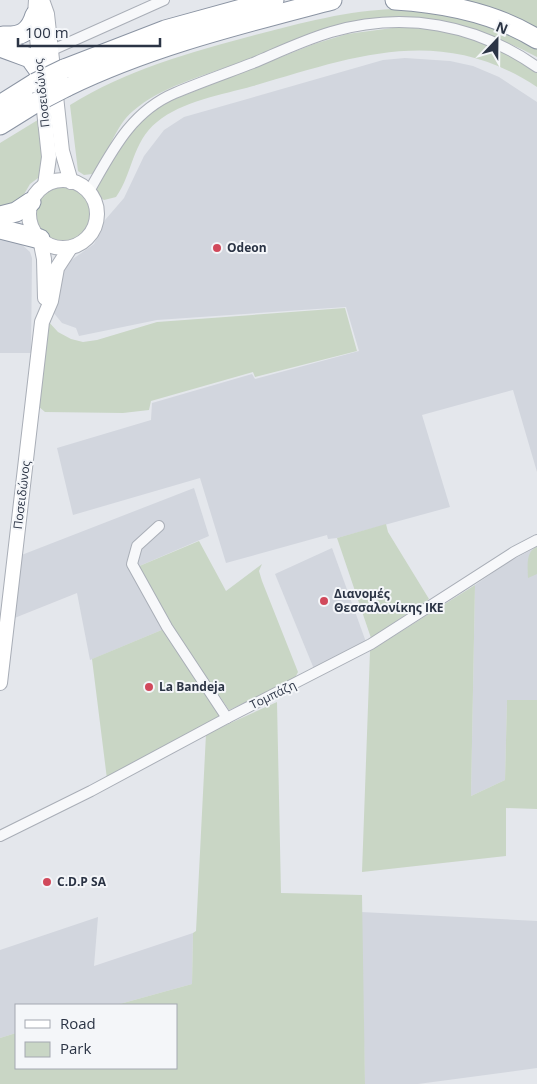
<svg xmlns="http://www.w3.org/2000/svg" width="537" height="1084" font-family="'Open Sans',sans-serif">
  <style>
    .built { fill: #d2d6de }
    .green { fill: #c9d6c5 }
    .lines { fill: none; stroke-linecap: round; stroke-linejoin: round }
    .street-casing { stroke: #a9aeb7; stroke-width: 12 }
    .secondary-casing { stroke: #a9aeb7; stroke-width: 16 }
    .highway-casing { stroke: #8b94a3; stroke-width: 21 }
    .street { stroke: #f7f8fa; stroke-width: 10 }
    .secondary { stroke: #fff; stroke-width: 14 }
    .highway { stroke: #fff; stroke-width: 19 }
    .highway-bridge-casing { stroke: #8b94a3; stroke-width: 21; stroke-linecap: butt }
    .highway-bridge { stroke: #fff; stroke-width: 19 }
    .poi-dot { fill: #d1495b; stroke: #f4f6f9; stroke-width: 2 }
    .labels { text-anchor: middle; stroke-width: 4; stroke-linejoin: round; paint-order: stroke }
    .street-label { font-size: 12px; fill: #2b3445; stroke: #f4f6f9 }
    .poi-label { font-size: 12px; font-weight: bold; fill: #2b3445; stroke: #f4f6f9; text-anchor: start }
  </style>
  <rect width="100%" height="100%" fill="#e4e7ec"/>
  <!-- built -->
  <g class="built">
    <path d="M405,58L450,61L473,66L499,77L537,102V472L513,390L422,415L450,507L337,538L328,539L327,535L226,563L200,478L73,515L57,448L151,420L152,403L252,374L255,379L359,351L346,307L157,320L79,336L76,328L62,323L53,312L63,266L94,244L105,220L124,198L144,156L164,130L184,117L383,60Z"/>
    <path d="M0,239L20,243L30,252L32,258L31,353H0Z"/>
    <path d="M194,488L209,536L137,567L164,629L90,660L77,593L12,619L19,556Z"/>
    <path d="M537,547V700L507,701L505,780L471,796L475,585L510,561Z"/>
    <path d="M332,548L366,642L314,669L275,574Z"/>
    <path d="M361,912L537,921V1068L418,1084H365Z"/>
    <path d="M98,917L94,966L193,933L192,984L116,1005H16V1033L0,1038V950Z"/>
  </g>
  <!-- green -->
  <g class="green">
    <path d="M453,0H537V31Z"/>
    <path d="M397,9L462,15L537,46V57C429,0 344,22 235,64C200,77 161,87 133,111C113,128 109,156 92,174L84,175L78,171L70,105C126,70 191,52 255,35C302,23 348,10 397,9Z"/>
    <path d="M400,27L440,30L481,40L537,71V87C440,23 354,57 253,86C222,95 182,101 157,122C132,142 133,173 116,197L104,200C98,196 96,192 97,185L125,135L162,104L314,44L347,34Z"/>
    <path d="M41,118L44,170L38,178L30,184L19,203L0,208V143Z"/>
    <circle cx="64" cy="215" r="28"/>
    <path d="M345,308L357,351L255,377L253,372L151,401L149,410L123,413L45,412L38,406L47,320L58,332L71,339L83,342L97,340L157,322Z"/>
    <path d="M386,524L388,532L429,599L371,638L337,538Z"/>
    <path d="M199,541L226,591L262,564L259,571L262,581L298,672L294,680L229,710L169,622L137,567Z"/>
    <path d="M537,546V574L528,578C528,566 525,553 537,546Z"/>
    <path d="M475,585L471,796L505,780L507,700H537V809L506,808V856L362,872L370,651Z"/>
    <path d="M164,629L221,715L107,779L92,659Z"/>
    <path d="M277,702L281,893L362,895L365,1084H0V1038L16,1033V1068H176V1005H116L192,984L193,933L196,931L206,734Z"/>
  </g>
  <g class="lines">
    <defs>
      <g id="street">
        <path d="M50,51L164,0"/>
        <path d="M88,193C111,153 130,112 175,93C201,82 227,73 253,63C279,52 304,40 331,32C404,11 476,24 537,67"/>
        <path d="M159,526L137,546L132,564L167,627L227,718"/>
        <path d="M0,836L91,791L227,718L371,644L514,552L537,540"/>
      </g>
      <g id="secondary">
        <path d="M36,0L35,15L40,70"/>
        <path d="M42,0L47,14L62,151L71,182"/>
        <path d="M42,92L49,157L45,185"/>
        <circle cx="63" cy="214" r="34"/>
        <path d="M40,239L44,259L45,298"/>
        <path d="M0,683L42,322L51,301L57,268L70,248"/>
      </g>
      <g id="highway">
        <path d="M395,0C444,3 495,13 537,39"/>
        <path d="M3,36C21,37 30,32 35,15"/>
        <path d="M0,47L30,58L40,72"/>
        <path d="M64,69L165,30L274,0"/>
        <path d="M66,87C150,46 241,24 332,0"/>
        <path d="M0,105L35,83"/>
        <path d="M0,125L37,102"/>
        <path d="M0,216L16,212L31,202"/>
        <path d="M0,229L40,239"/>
      </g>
    </defs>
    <!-- street casing -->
    <use href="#street" class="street-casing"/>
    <!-- secondary casing -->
    <use href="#secondary" class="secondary-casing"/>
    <!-- highway casing -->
    <use href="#highway" class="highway-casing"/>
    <!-- street -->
    <use href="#street" class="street"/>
    <!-- secondary -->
    <use href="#secondary" class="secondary"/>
    <!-- highway -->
    <use href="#highway" class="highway"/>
    <defs>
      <g id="highway-bridge">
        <path d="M35,83L64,69"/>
        <path d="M37,102L66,87"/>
      </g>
    </defs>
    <!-- highway-bridge casing -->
    <use href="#highway-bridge" class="highway-bridge-casing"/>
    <!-- highway-bridge -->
    <use href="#highway-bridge" class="highway-bridge"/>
  </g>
  <!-- markers -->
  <g class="poi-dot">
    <circle cx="217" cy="248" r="5"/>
    <circle cx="324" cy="601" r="5"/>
    <circle cx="149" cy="687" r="5"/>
    <circle cx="47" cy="882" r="5"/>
  </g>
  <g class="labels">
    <!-- street labels -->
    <g class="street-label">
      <text transform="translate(42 93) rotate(-96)" y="4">Ποσειδώνος</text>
      <text transform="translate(22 495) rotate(-83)" y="4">Ποσειδώνος</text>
      <text transform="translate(273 695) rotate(-26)" y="4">Τομπάζη</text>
    </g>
    <!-- poi labels -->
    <g class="poi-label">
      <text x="227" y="252">Odeon</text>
      <text x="334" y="598">Διανομές<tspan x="334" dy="14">Θεσσαλονίκης ΙΚΕ</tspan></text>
      <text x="159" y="691">La Bandeja</text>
      <text x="57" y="886">C.D.P SA</text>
    </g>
  </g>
  <!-- legend -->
  <rect x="15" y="1004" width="162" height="65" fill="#f4f6f9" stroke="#a4a8b1"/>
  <rect x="25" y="1020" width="25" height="8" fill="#ffffff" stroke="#a4a8b1"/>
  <text x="60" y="1029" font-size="15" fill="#2b3445">Road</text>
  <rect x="25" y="1042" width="25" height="15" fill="#c9d6c5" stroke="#a4a8b1"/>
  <text x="60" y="1054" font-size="15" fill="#2b3445">Park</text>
  <!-- north arrow -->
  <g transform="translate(497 40) rotate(22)" stroke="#f4f6f9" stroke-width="4" paint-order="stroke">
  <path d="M0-4L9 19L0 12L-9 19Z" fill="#2b3445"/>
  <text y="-8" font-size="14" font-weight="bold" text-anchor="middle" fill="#2b3445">N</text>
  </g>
  <!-- scale -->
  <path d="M18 38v8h142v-8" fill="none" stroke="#2b3445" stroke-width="2.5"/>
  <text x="25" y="38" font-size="15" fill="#2b3445" stroke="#f4f6f9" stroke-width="4" paint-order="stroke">100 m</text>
</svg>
